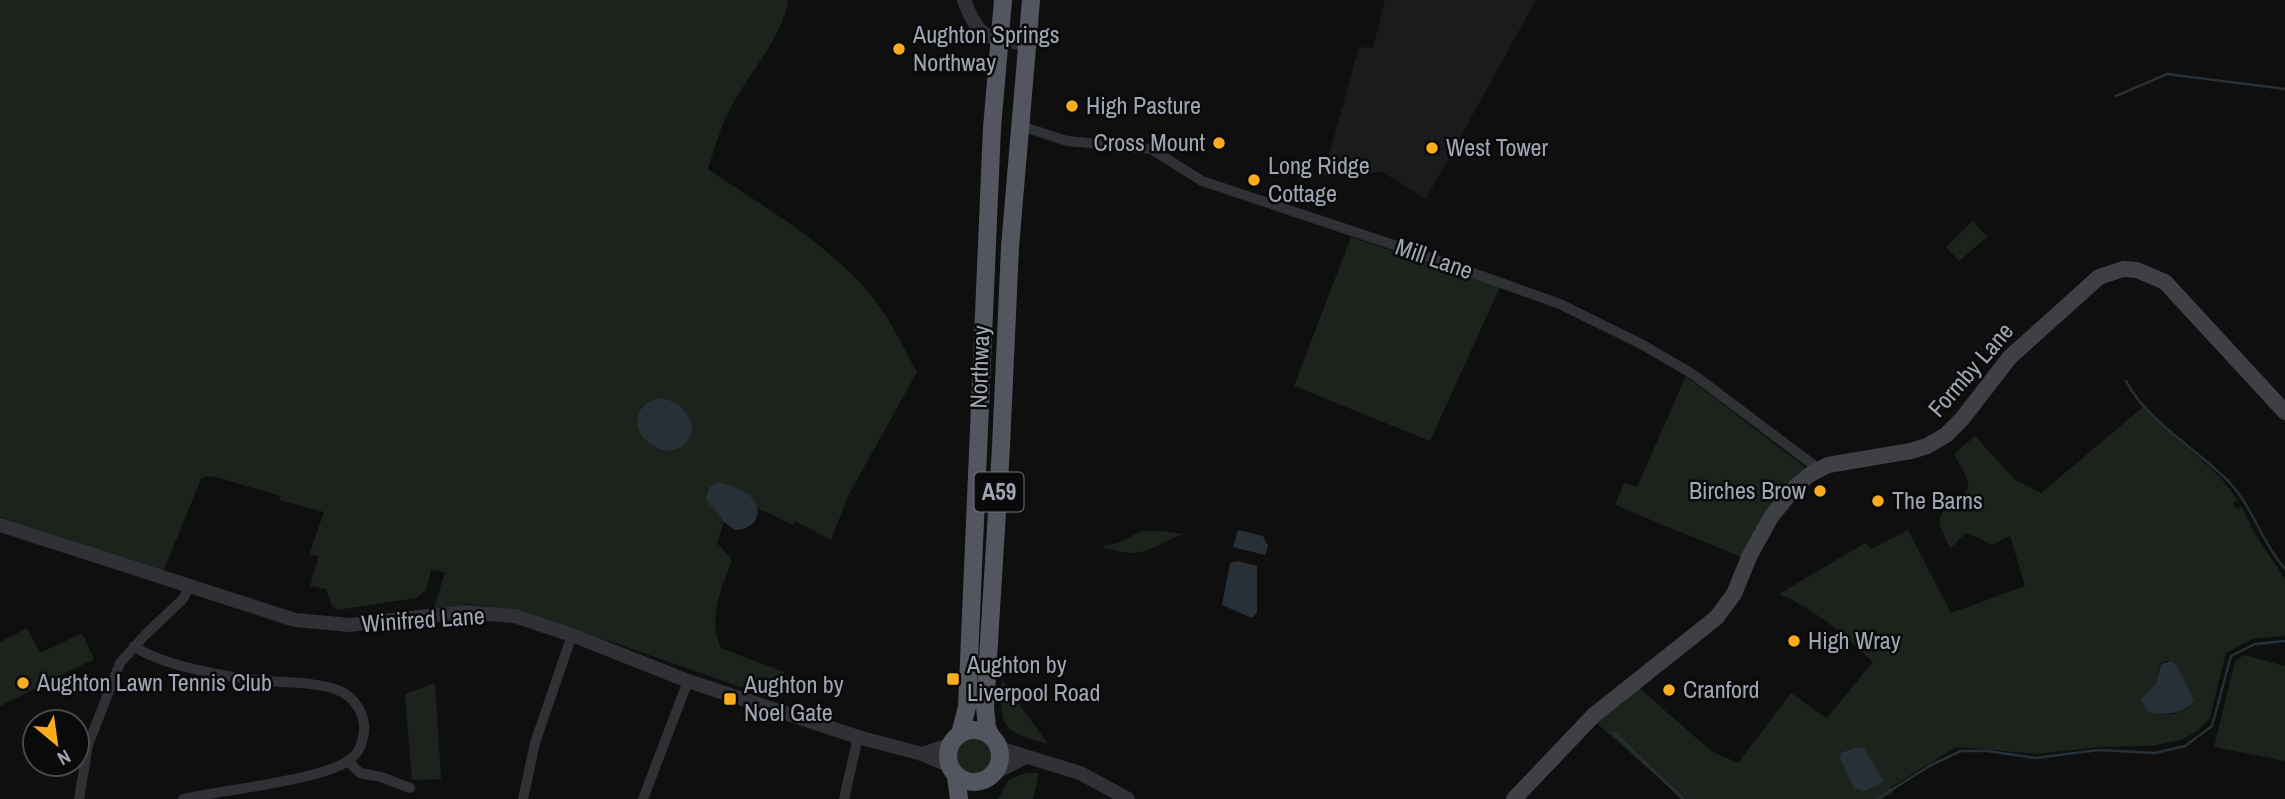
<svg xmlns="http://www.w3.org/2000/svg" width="2285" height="799" font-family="'Archivo Narrow',sans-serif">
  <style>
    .built { fill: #1b1b1d }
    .green { fill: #1b231c; fill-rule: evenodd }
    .water { fill: #273036 }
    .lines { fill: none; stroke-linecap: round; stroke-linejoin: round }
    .stream { stroke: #273036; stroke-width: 2.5 }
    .minor { stroke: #303135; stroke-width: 10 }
    .tertiary { stroke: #303135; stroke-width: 14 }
    .secondary { stroke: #3e4045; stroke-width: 16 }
    .trunk { stroke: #53565e; stroke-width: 18 }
    .poi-dot { fill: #fbac1c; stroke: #0a0a0b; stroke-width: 2.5 }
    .labels { text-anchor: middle; stroke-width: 5; stroke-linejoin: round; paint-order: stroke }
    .shield { fill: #0a0a0b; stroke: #727680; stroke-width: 2 }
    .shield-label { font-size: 23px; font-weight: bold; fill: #9fa5b2 }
    .poi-label { font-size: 24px; fill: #9fa5b2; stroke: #0a0a0b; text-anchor: start }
    .street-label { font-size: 24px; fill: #9fa5b2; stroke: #0a0a0b }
  </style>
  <rect width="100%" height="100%" fill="#0f0f10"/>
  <!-- built -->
  <path class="built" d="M1385,0H1536L1426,199L1382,172L1323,176L1359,47L1373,48Z"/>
  <!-- green -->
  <g class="green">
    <path d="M0,0H788C784,36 745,78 729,111C720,129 714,150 708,169C765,208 830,244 873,298C891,320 903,348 917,372L848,496L831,540L795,521L793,525L757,508L750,496L706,500L724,522L717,543L732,560C721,590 707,618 721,648L784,672L775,699L569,627L507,609L467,604L434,608L445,572L431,570L426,590L416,598L337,610L331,604L326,589L310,586L319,556L309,555L324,512L279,500L280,496L216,477L207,476L201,479L163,572L0,517ZM658,398C678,400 685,408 693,427L688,442L676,450L641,407Z"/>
    <path d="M1973,221L1987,237L1959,261L1946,247Z"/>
    <path d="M1351,237L1500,287L1430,441L1294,386Z"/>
    <path d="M1686,376L1805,467C1775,497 1760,520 1741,557L1615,505L1624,483L1637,487Z"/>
    <path d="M2143,407L2219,476L2238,500L2233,503L2236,509L2242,507L2255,534L2285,579V636L2253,639L2226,653L2210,718L2196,732L2181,740L2152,746L2102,747L2036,754L1956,747L1890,788L1894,793L1881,799H1682L1591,718L1637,686L1711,751L1738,763L1791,693L1827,718L1873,662C1845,635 1815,609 1779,594L1865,543L1871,549L1908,530L1951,613L2025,586L2010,536L1992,545L1967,533C1960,536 1958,543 1950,548L1940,526V516C1966,483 1981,501 1954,454L1975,436L2014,479L2041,493ZM2166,661H2171L2194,701C2182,718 2148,720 2140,699L2156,684L2160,664Z"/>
    <path d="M1142,531H1162L1183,534C1144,550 1146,560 1101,547L1118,543Z"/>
    <path d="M27,628L40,653L82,633L94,659L0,706V642Z"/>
    <path d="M2244,655L2285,666V761L2214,747L2235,661Z"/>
    <path d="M1002,680L1048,744C1002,731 999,728 1002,680Z"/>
    <path d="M435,683L441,779L412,780L405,694Z"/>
    <circle cx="974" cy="757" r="19"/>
    <path d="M1025,773H1039L1033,799H998L1009,780Z"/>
  </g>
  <!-- water -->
  <g class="water">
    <path d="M658,398C678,400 685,408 693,426C692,431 690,439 687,442C668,465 626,436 640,411C643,404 652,401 658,398Z"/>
    <path d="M719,482C730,485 741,488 750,496C766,513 755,529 735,530L724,522L706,500L709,487Z"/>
    <path d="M1238,530L1263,536L1268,546L1265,555L1233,547Z"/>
    <path d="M1238,561L1257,566V612L1252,618L1222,605L1230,563Z"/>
    <path d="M2171,661L2178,667L2194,701C2185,714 2162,716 2148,712L2140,699L2156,684L2161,664Z"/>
    <path d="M1857,747L1864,748L1884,782L1864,791L1854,788L1840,758L1841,753Z"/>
  </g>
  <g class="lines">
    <!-- stream -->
    <g class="stream">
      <path d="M2116,96L2167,74L2285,89"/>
      <path d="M2126,381C2146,421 2199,450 2230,483C2253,508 2262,543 2285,569"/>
      <path d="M1614,733L1683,799"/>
      <path d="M1877,799L1931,765L1961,751H1987L2035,758L2099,750L2155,753L2185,746L2212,726L2231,656L2255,644L2285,641"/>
    </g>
    <!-- minor -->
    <g class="minor">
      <path d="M1019,131L1027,128L1067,141L1151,149L1202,181L1403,248L1560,304L1643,345L1694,375L1819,469"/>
      <path d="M134,646C161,666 232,678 266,681C290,683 318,682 340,691C353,697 362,710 364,724C365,736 361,750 352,758C328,780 220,790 183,799"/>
      <path d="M348,761L360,773L381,777L410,788"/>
      <path d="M79,799L88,745L120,663L146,634L183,599L190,586"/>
      <path d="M523,799L535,743L572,635"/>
      <path d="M643,799L688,681"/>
      <path d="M844,799L858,737"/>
    </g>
    <!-- tertiary -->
    <g class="tertiary">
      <path d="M964,0C979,40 987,38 1027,44"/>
      <path d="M0,525L295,620L350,625L463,612L515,616L572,635L688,681L858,737L922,754L950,766"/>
      <path d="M999,748L1080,773L1128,799"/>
      <path d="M922,754L950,745"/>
      <path d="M996,772L1026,757"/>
    </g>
    <!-- secondary -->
    <path class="secondary" d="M1514,799L1594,715L1716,618L1734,594L1750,555L1771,517L1796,486L1809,475L1828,465L1911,451L1927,446L1946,435L1962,419L2010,357L2099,277L2123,269L2137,270L2165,282L2285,412"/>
    <!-- trunk -->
    <g class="trunk">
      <circle cx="974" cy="756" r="26"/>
      <path d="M960,734L967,707L992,128L1003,0"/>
      <path d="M991,736L987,728L985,707L1001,447L1010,247L1031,0"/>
      <path d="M956,776L959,799"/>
    </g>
  </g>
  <!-- markers -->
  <g class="poi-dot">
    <circle cx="899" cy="49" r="7"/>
    <circle cx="1072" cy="106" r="7"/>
    <circle cx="1219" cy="143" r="7"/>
    <circle cx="1432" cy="148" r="7"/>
    <circle cx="1254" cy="180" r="7"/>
    <circle cx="1820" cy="491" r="7"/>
    <circle cx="1878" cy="501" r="7"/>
    <circle cx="1794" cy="641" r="7"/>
    <rect x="946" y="672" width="14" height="14" rx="3.5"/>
    <circle cx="23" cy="683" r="7"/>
    <circle cx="1669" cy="690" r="7"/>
    <rect x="723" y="692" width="14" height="14" rx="3.5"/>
  </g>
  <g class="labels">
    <!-- shield labels -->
    <rect class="shield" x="974.5" y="472.5" width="49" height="39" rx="5"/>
    <g class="shield-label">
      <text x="999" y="500">A59</text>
    </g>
    <!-- poi labels -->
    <g class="poi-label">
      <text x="913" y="43">Aughton Springs<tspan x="913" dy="28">Northway</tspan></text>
      <text x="1086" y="114">High Pasture</text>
      <text x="1205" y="151" text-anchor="end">Cross Mount</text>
      <text x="1446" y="156">West Tower</text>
      <text x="1268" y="174">Long Ridge<tspan x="1268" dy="28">Cottage</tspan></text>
      <text x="1806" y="499" text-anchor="end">Birches Brow</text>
      <text x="1892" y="509">The Barns</text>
      <text x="1808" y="649">High Wray</text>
      <text x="967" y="673">Aughton by<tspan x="967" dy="28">Liverpool Road</tspan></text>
      <text x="37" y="691">Aughton Lawn Tennis Club</text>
      <text x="744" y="693">Aughton by<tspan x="744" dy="28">Noel Gate</tspan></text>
      <text x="1683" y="698">Cranford</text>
    </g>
    <!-- street labels -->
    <g class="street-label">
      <text transform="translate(1434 259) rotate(19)" y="8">Mill Lane</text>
      <text transform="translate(980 367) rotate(-88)" y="8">Northway</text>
      <text transform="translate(1971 370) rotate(-49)" y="8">Formby Lane</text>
      <text transform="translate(423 620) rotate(-4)" y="8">Winifred Lane</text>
    </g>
  </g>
  <!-- north arrow -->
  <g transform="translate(56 743) rotate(151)"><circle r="33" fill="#0a0a0b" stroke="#46484e" stroke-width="2"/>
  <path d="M0-5L12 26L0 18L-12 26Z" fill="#fbac1c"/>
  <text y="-10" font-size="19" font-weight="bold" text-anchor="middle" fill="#9fa5b2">N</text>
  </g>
</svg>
